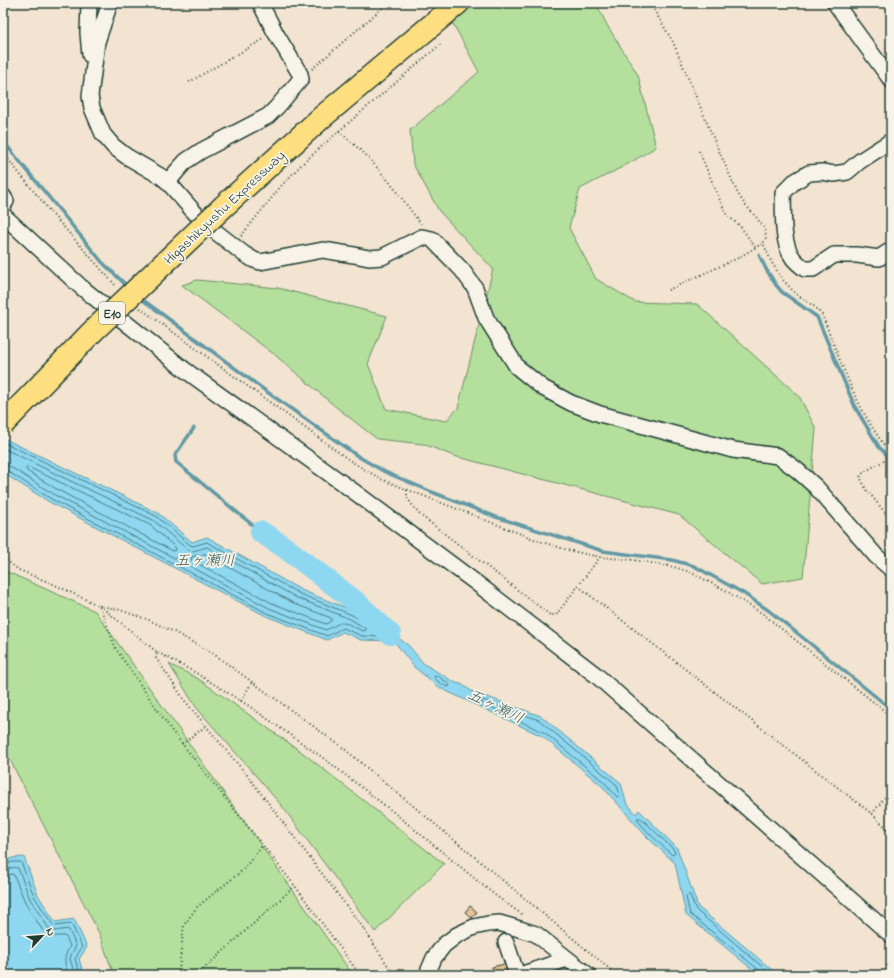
<svg xmlns="http://www.w3.org/2000/svg" width="894" height="978" font-family="'Indie Flower','Klee One',sans-serif">
  <style>
    .green { fill: #b4df9c; stroke: #6a8e68 }
    .water { fill: #8ed7f0; stroke: #6299a5 }
    .lines { fill: none; stroke-linecap: round; stroke-linejoin: round }
    .shore { stroke: #4b7b7f; stroke-width: 1 }
    .stream { stroke: #6299a5; stroke-width: 3.5 }
    .river { stroke: #8ed7f0; stroke-width: 22 }
    .building { fill: #e6c097; stroke: #1f3d34 }
    .minor-casing { stroke: #1f3d34; stroke-width: 18 }
    .highway-casing { stroke: #1f3d34; stroke-width: 25 }
    .path { stroke: #1f3d34; stroke-width: 2; stroke-dasharray: 1 3; stroke-linecap: butt }
    .minor { stroke: #f7f3e8; stroke-width: 15 }
    .highway { stroke: #fedf80; stroke-width: 22 }
    .highway-bridge-casing { stroke: #1f3d34; stroke-width: 25; stroke-linecap: butt }
    .highway-bridge { stroke: #fedf80; stroke-width: 22 }
    .labels { text-anchor: middle; stroke-width: 3.5; stroke-linejoin: round; paint-order: stroke }
    .shield { fill: #f7f3e8; stroke: #60746a; stroke-width: 1 }
    .shield-label { font-size: 13px; font-weight: bold; fill: #1f3d34 }
    .street-label { font-size: 14px; fill: #1f3d34; stroke: #f7f3e8 }
    .water-label { font-size: 15px; font-style: italic; fill: #355c5a; stroke: #f7f3e8 }
  </style>
  <rect width="100%" height="100%" fill="#f2e4d0"/>
  <filter id="ink" filterUnits="userSpaceOnUse"><feTurbulence type="fractalNoise" baseFrequency=".025" numOctaves="2"/><feDisplacementMap in="SourceGraphic" scale="8" xChannelSelector="R" yChannelSelector="G"/><feConvolveMatrix kernelMatrix="1 2 1 2 8 2 1 2 1" color-interpolation-filters="sRGB"/></filter>
  <g filter="url(#ink)">
    <!-- green -->
    <g class="green">
      <path d="M442,3H596L607,25L638,75L656,147L628,164L580,189L569,228L596,279L635,302L697,304L799,396L816,429L803,577L762,584L679,515L454,456L423,444L377,439L336,407L275,355L182,285L197,280L278,288L387,316L368,364L386,409L446,421L458,408L493,269L439,211L413,164L410,130L479,72Z"/>
      <path d="M3,570L95,611L353,975H114L99,933L8,756L3,749Z"/>
      <path d="M169,664L197,678L303,753L444,864L375,932L282,806L196,707Z"/>
    </g>
    <!-- water -->
    <g class="water">
      <path d="M3,438L158,513L192,542L207,537L301,590L354,611L392,633L409,646L424,664L456,683L461,684L473,692L541,716L621,783L626,802L636,814L639,810L677,848L698,907L778,975H759L686,915L675,863L647,837L601,785L542,736L440,688L414,667L394,641L361,640L343,632L327,640L266,616L51,503L3,473Z"/>
      <path d="M24,857L38,895L55,922L74,919L87,947L79,959L84,975H3V862L12,858Z"/>
    </g>
    <g class="lines">
      <!-- shore -->
      <g class="shore">
        <path d="M3,442L156,516L190,545L193,546L207,542L300,594L352,615L385,633L386,636L384,637L362,636L343,628L327,636L267,613L53,500L7,471L3,470"/>
        <path d="M3,448L58,475L153,520L188,550L193,551L207,547L297,598L350,619L365,628L366,630L363,631C357,629 348,622 341,623C336,624 331,628 326,630L269,608L55,495L9,466L3,465"/>
        <path d="M28,467L150,525L175,547L176,550L173,551L58,490L27,471L26,469Z"/>
        <path d="M205,554L295,604L331,618V621L326,624L272,603L191,560L192,557Z"/>
        <path d="M435,676H438L449,684L450,686L448,687L443,685L435,679Z"/>
        <path d="M481,700H483L539,720L617,785L620,796L617,797L604,782L545,733L482,703L481,702Z"/>
        <path d="M638,818H641L674,850L675,853L674,854L672,855L650,834L638,821Z"/>
        <path d="M3,865L13,862H21L34,896L52,924L55,926L71,924L72,925L82,947L75,959L80,975"/>
        <path d="M3,870C8,870 13,866 18,868L30,899L48,927L51,930L54,931L68,929L69,930L76,946L71,955L70,959L75,975"/>
        <path d="M3,876L12,874L14,875L25,902L43,931L48,935L52,936H64L66,937L70,946C63,959 64,961 68,975"/>
        <path d="M761,975L759,970L690,914L686,897L687,895L689,894L690,895L696,910L772,975"/>
      </g>
      <!-- stream -->
      <g class="stream">
        <path d="M3,141L102,262L128,287"/>
        <path d="M759,255L766,269L776,285L782,292L817,317L855,407L879,447L885,453L891,451"/>
        <path d="M139,297L263,389L359,457L385,472L432,492L496,517L603,551L672,560L694,566L743,593L768,610L812,645L891,709"/>
        <path d="M194,428L175,455L176,462L261,532"/>
      </g>
      <!-- river -->
      <path class="river" d="M261,532L284,547L356,602L390,634"/>
    </g>
    <!-- building -->
    <g class="building">
      <path d="M470,906L477,912L472,918L465,912Z"/>
      <path d="M509,963L512,975H494L492,967Z"/>
    </g>
    <g class="lines">
      <defs>
        <g id="minor">
          <path d="M89,3L88,33L90,55"/>
          <path d="M110,3L97,42L90,96L92,108L103,134L113,146L126,156L162,177L168,182L194,212L216,232L244,254L254,260L260,262L323,250L354,255L369,258L382,257L422,237L432,239L462,270L475,288L486,318L517,367L543,388L571,403L600,414L733,450L778,456L797,470L816,487L876,556L891,569"/>
          <path d="M835,3L891,80"/>
          <path d="M891,141L860,161L847,172L834,174L822,172L809,173L794,182L783,193C784,213 781,242 793,258C796,262 801,266 805,269H813L834,255H857L879,258L891,250"/>
          <path d="M168,182L177,171L186,161L201,151L268,116L277,107L301,79L300,74L275,32L260,3"/>
          <path d="M3,196L6,201L3,206"/>
          <path d="M3,215L81,287L185,370L356,493L475,582L596,675L891,935"/>
          <path d="M506,942L517,975"/>
          <path d="M427,975L428,972L434,958L444,945L457,935L474,927L488,924L499,923L513,927L536,934L588,975"/>
          <path d="M520,975L567,959"/>
        </g>
        <path id="highway" d="M224,206L321,118L458,3"/>
      </defs>
      <!-- minor casing -->
      <use href="#minor" class="minor-casing"/>
      <!-- highway casing -->
      <use href="#highway" class="highway-casing"/>
      <!-- path -->
      <g class="path">
        <path d="M650,3L673,42L715,142L738,194L744,203L756,217L765,229L766,238L763,243L772,263L783,280L796,294L815,307L822,315C839,356 853,400 878,436C882,442 886,449 891,454"/>
        <path d="M312,69L388,3"/>
        <path d="M189,82L264,39"/>
        <path d="M339,131L367,156L391,184L421,224"/>
        <path d="M699,151L725,212L728,216L740,226L755,247"/>
        <path d="M3,153L53,215L116,286"/>
        <path d="M241,236L282,185L301,165L339,131L442,43"/>
        <path d="M668,290L738,258L763,243"/>
        <path d="M140,308L352,462L383,480L539,541L571,551L600,557L633,560L674,567L690,572L725,590L763,614L891,716"/>
        <path d="M891,457L864,472L860,477L866,489L891,520"/>
        <path d="M407,490V498L419,514L550,615H556L600,557"/>
        <path d="M3,558L19,570L53,584L100,606L157,652"/>
        <path d="M578,586L872,814L891,832"/>
        <path d="M241,701L252,682"/>
        <path d="M182,744L206,726"/>
        <path d="M872,814L891,790"/>
        <path d="M179,975L180,959L184,925L197,907L243,870L262,846"/>
        <path d="M197,975L295,886"/>
        <path d="M360,975L295,886L172,731L116,649L100,606L117,609L149,620L176,633L215,655L342,747L617,975"/>
        <path d="M394,975L364,929L247,775L185,701L156,658L157,652L196,673L249,706L326,760L392,811L496,896L523,915"/>
      </g>
      <!-- minor -->
      <use href="#minor" class="minor"/>
      <!-- highway -->
      <use href="#highway" class="highway"/>
      <defs>
        <path id="highway-bridge" d="M3,424L92,332L224,206"/>
      </defs>
      <!-- highway-bridge casing -->
      <use href="#highway-bridge" class="highway-bridge-casing"/>
      <!-- highway-bridge -->
      <use href="#highway-bridge" class="highway-bridge"/>
    </g>
  </g>
  <g class="labels">
    <!-- shield labels -->
    <rect class="shield" x="99" y="302" width="26" height="22" rx="3"/>
    <g class="shield-label">
      <text x="112" y="318">E10</text>
    </g>
    <!-- street labels -->
    <g class="street-label">
      <text transform="translate(224 207) rotate(-43)" y="5">Higashikyushu Expressway</text>
    </g>
    <!-- water labels -->
    <g class="water-label">
      <text x="205" y="565">五ヶ瀬川</text>
      <text transform="translate(496 706) rotate(26)" y="5">五ヶ瀬川</text>
    </g>
  </g>
  <!-- margin -->
  <rect width="894" height="978" fill="none" stroke="#f7f3e8" stroke-width="16"/>
  <rect x="8" y="8" width="878" height="962" fill="none" stroke="#1f3d34" stroke-width="1.5" filter="url(#ink)"/>
  <!-- north arrow -->
  <g transform="translate(42 936) rotate(64)" stroke="#f7f3e8" stroke-width="3" paint-order="stroke">
  <path d="M0-3L7 15L0 10L-7 15Z" fill="#1f3d34"/>
  <text y="-6" font-size="11" font-weight="bold" text-anchor="middle" fill="#1f3d34">N</text>
  </g>
</svg>
